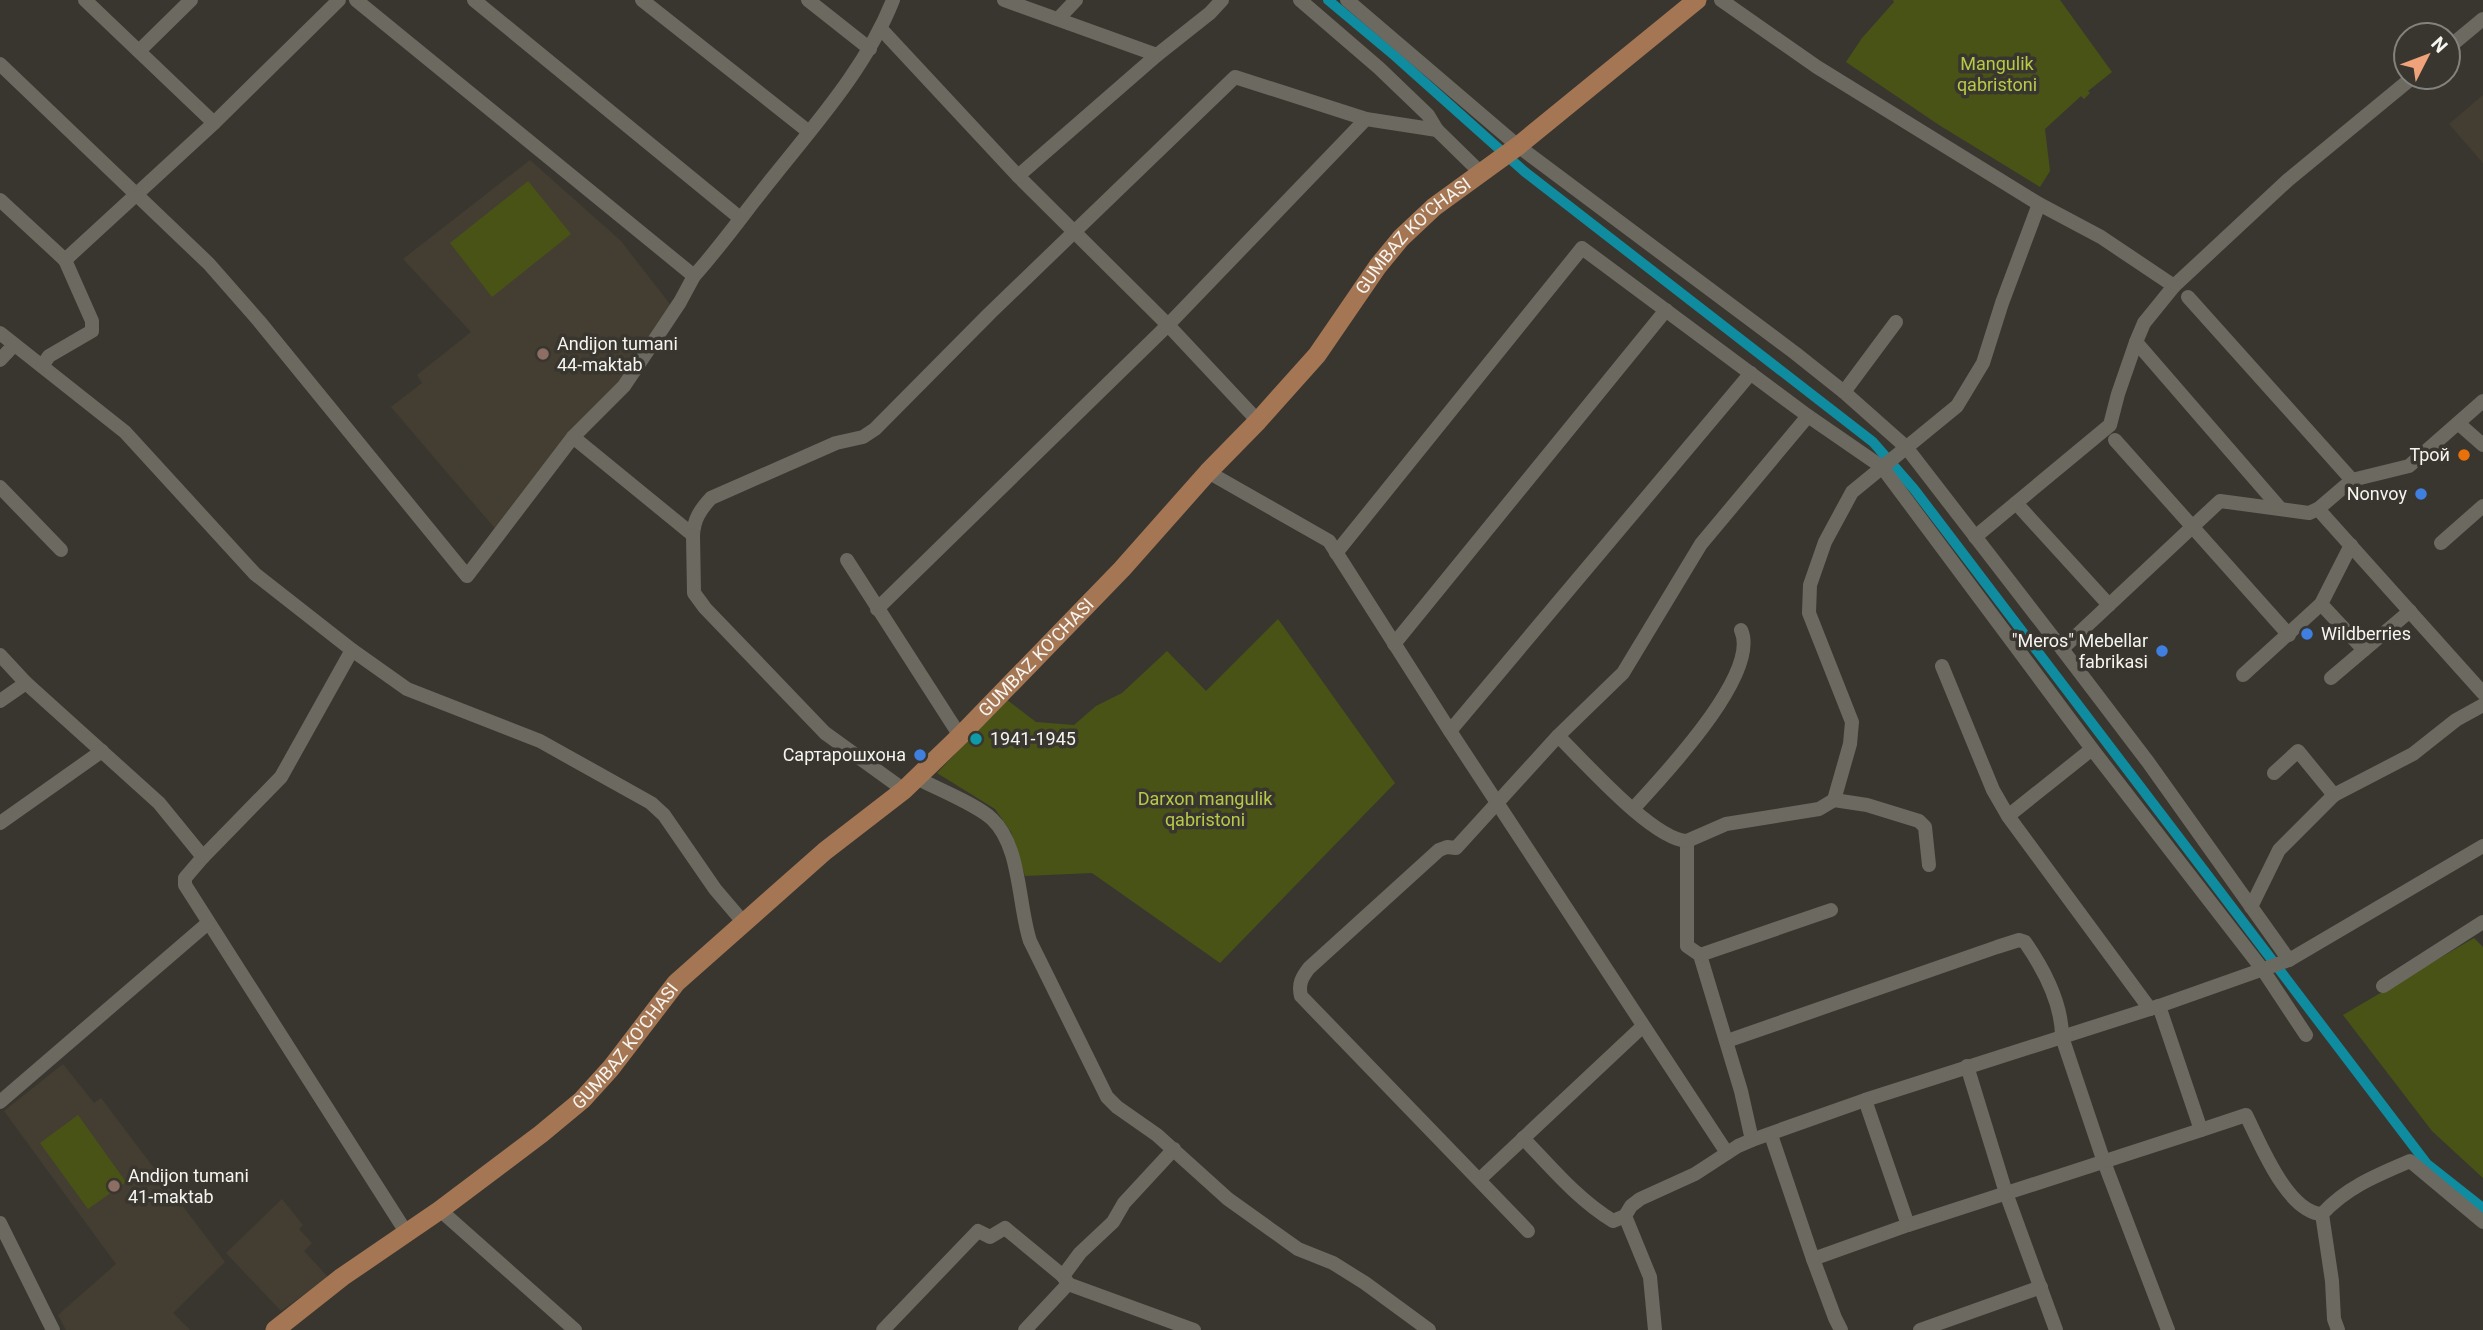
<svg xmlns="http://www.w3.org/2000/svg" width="2483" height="1330" font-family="Roboto,sans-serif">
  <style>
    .built { fill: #443e32 }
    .green { fill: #4a5316 }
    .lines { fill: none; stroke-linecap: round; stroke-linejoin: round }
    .canal { stroke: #0f8c9f; stroke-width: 10 }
    .minor { stroke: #6c6961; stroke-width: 14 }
    .major { stroke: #a57653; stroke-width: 19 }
    .education-dot { fill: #8d6e63; stroke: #393630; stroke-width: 2.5 }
    .food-dot { fill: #e8710a; stroke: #393630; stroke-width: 2.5 }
    .shop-dot { fill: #3f7fe0; stroke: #393630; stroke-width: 2.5 }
    .culture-dot { fill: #0f9aa8; stroke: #393630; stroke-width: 2.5 }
    .labels { text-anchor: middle; stroke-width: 7; stroke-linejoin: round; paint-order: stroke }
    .park-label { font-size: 18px; fill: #b7ca47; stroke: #393630 }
    .street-label { font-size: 18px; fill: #f5f4ef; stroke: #393630 }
    .poi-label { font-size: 18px; fill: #f5f4ef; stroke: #393630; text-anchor: start }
  </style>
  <rect width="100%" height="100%" fill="#393630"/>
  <!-- built -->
  <g class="built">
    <path d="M2483,95V163L2449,124Z"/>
    <path d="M530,160L621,241L673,308L622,384L498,532L391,407L422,383L417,375L471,332L403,259Z"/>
    <path d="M63,1064L94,1103L101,1098L225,1262L173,1313L190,1330H66L58,1315L116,1264L4,1111Z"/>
    <path d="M282,1199L303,1225L299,1229L312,1243L304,1251L328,1277L281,1311L226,1253Z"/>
  </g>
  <!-- green -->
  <g class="green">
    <path d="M1893,0H2060L2112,72L2088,91L2090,93L2084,99L2081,96L2045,129L2050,171L2040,187L1939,125L1846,62L1862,38L1894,2Z"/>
    <path d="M528,181L571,234L492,297L450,243Z"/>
    <path d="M1278,619L1395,783L1220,963L1092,873L1025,876L1011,832L995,809L937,773L1007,700L1036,722L1074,725L1096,706L1122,693L1167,651L1206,691Z"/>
    <path d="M2474,938L2483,947V1178L2432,1131L2343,1015Z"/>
    <path d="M78,1115L126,1182L88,1209L40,1143Z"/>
  </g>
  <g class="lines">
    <!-- canal -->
    <path class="canal" d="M1328,0L1395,56L1525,172L1873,442L1914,489L2427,1164L2483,1208"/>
    <!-- minor -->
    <g class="minor">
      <path d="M85,0L214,123"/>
      <path d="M356,0L694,276"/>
      <path d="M474,0L740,218"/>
      <path d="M642,0L809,132"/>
      <path d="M808,0L870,49"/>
      <path d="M1004,0L1157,55L1210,13L1222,0"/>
      <path d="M1300,0L1379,68L1428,115L1437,130L1480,172"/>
      <path d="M1347,0L1518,146L1795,353L1844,392L1906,447L2062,649L2220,501L2309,513L2318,509L2352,480"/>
      <path d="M1721,0L1817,67L2039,204L2101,237L2174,286L2288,180L2413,77"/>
      <path d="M1058,19L1076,0"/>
      <path d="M882,30L1018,176L1168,325L1258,421"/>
      <path d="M2448,48L2483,19"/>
      <path d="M139,51L191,0"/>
      <path d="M0,64L209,264L259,321L467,576L573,437L624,386L680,302L694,276C722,245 747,209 774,176C818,121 867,66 893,0"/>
      <path d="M1018,176L1157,55"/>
      <path d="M0,200L65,260L214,123L339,0"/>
      <path d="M2174,286L2144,323L2136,342L2279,507"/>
      <path d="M2188,297L2352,480L2409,466L2483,401"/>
      <path d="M0,333L125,432L255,574L352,650L407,689L540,741L651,803L664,815L715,889L744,923"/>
      <path d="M0,360L14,345"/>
      <path d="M42,366L49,356L92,331V321L65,260"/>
      <path d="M1844,392L1896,322"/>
      <path d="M2458,423L2483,445"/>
      <path d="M573,437L693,535C694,519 700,510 711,498L836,443L863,437L875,429L990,313L1235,77L1366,119L1437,130"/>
      <path d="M2115,440L2289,635"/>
      <path d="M1208,472L1329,541L1450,731L1727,1153"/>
      <path d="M0,487L61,550"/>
      <path d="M2016,503L2109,605"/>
      <path d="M2318,509L2483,693"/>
      <path d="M693,535L694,593L705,608L825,733L904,790"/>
      <path d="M1975,537L2110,425L2118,394L2136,342"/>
      <path d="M2441,543L2483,506"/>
      <path d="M1336,553L1582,248L1808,416L1882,467L2092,749L2263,970L2306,1035"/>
      <path d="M847,560L960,736"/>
      <path d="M2321,604L2364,650L2331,678"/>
      <path d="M877,609L1168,325L1366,119"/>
      <path d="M1394,644L1666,310"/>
      <path d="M2062,649L2148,762L2289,960"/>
      <path d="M2364,650L2410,611"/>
      <path d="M0,655L26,683L159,803L203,857L185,878V885L406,1232"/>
      <path d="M1942,666L1993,790L2008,816L2150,1009"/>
      <path d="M2243,675L2321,604L2351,545"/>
      <path d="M0,701L26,683"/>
      <path d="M1450,731L1751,373"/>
      <path d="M1558,736L1623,673L1701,544L1808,416"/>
      <path d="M2274,773L2298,751L2334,795"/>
      <path d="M917,778C937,789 976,804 992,819C1021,846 1018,905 1030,941L1107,1097L1117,1107L1157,1135L1228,1199L1298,1249L1333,1263L1365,1283L1429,1330"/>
      <path d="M1834,800L1867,805L1919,821L1925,827L1929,865"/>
      <path d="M1633,809C1662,777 1761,674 1741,630"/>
      <path d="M2008,816L2092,749"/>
      <path d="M0,823L102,751"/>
      <path d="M1687,841L1726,824L1819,809L1834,800L1850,744L1852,722L1809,613L1810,585L1825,542L1852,492L1957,406L1983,363L2002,303L2039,204"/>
      <path d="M1687,841V946L1700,955L1741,1091L1752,1140"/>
      <path d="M203,857L281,777L352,650"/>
      <path d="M2251,907L2279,850L2334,795L2413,754L2456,720L2483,705"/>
      <path d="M1700,955L1831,910"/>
      <path d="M2383,986L2483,922"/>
      <path d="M1727,1041L1997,947L2019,940L2025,942C2043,968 2062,1004 2062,1037L2104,1162L2168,1330"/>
      <path d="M1967,1066L2006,1193L2056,1330"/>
      <path d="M1865,1100L1908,1225"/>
      <path d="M0,1102L208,923"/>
      <path d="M2201,1130L2246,1115C2260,1143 2287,1212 2322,1214"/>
      <path d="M1771,1135L1813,1259L1908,1225L2201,1130L2159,1006"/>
      <path d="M1523,1138C1551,1167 1578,1200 1613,1221L1625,1216"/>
      <path d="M1480,1179L1643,1026"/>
      <path d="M440,1210L575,1330"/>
      <path d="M0,1223L53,1330"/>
      <path d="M1528,1231L1301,996C1298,984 1302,977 1309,968L1439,850L1447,847L1456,848L1558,736C1585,762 1652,839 1687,841"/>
      <path d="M1813,1259L1835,1318L1841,1330"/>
      <path d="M1067,1282L1063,1276L1080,1253L1113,1222L1124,1203L1174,1149"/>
      <path d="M883,1330L978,1231L990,1237L1005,1228L1063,1276"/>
      <path d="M1025,1330L1068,1284L1194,1330"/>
      <path d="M1655,1330L1650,1277L1625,1216L1631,1206L1640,1199L1695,1174L1738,1146L1752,1140L1865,1100L2159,1006L2289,960L2483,846"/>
      <path d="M1920,1330L2041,1287"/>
      <path d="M2338,1330L2334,1319L2332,1281L2322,1214C2347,1187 2377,1175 2410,1161L2483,1222"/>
    </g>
    <!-- major -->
    <path class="major" id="s1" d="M275,1330L342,1277L440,1210L541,1134L582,1100L611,1068L676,983L825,851L904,790L960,736L1122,569L1208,472L1258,421L1317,355L1378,266L1401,238L1434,207L1518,146L1697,0"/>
  </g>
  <!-- markers -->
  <g class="education-dot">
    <circle cx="543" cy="354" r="7"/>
    <circle cx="114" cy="1186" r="7"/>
  </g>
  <circle class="food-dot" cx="2464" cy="455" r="7"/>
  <g class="shop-dot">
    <circle cx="2421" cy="494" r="7"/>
    <circle cx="2307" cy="634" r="7"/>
    <circle cx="2162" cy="651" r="7"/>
    <circle cx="920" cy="755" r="7"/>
  </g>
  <circle class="culture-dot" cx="976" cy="739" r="7"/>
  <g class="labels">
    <!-- park labels -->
    <g class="park-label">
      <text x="1997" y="70">Mangulik<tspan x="1997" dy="21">qabristoni</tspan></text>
      <text x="1205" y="805">Darxon mangulik<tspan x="1205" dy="21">qabristoni</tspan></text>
    </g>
    <!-- street labels -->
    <g class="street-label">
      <text dy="6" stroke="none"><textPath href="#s1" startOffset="1587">GUMBAZ KO'CHASI</textPath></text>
      <text dy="6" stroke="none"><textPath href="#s1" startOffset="1020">GUMBAZ KO'CHASI</textPath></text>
      <text dy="6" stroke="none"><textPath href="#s1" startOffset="453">GUMBAZ KO'CHASI</textPath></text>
    </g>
    <!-- poi labels -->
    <g class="poi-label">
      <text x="557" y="350">Andijon tumani<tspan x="557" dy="21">44-maktab</tspan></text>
      <text x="2450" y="461" text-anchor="end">Трой</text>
      <text x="2407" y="500" text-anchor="end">Nonvoy</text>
      <text x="2321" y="640">Wildberries</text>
      <text x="2148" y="647" text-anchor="end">"Meros" Mebellar<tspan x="2148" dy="21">fabrikasi</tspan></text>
      <text x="990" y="745">1941-1945</text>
      <text x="906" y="761" text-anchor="end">Сартарошхона</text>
      <text x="128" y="1182">Andijon tumani<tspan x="128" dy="21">41-maktab</tspan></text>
    </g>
  </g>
  <!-- north arrow -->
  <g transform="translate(2427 56) rotate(48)"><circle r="33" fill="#393630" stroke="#84827c" stroke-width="2"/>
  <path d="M0-5L12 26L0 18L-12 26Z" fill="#f0a27a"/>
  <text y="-10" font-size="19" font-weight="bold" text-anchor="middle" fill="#f5f4ef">N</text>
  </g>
</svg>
